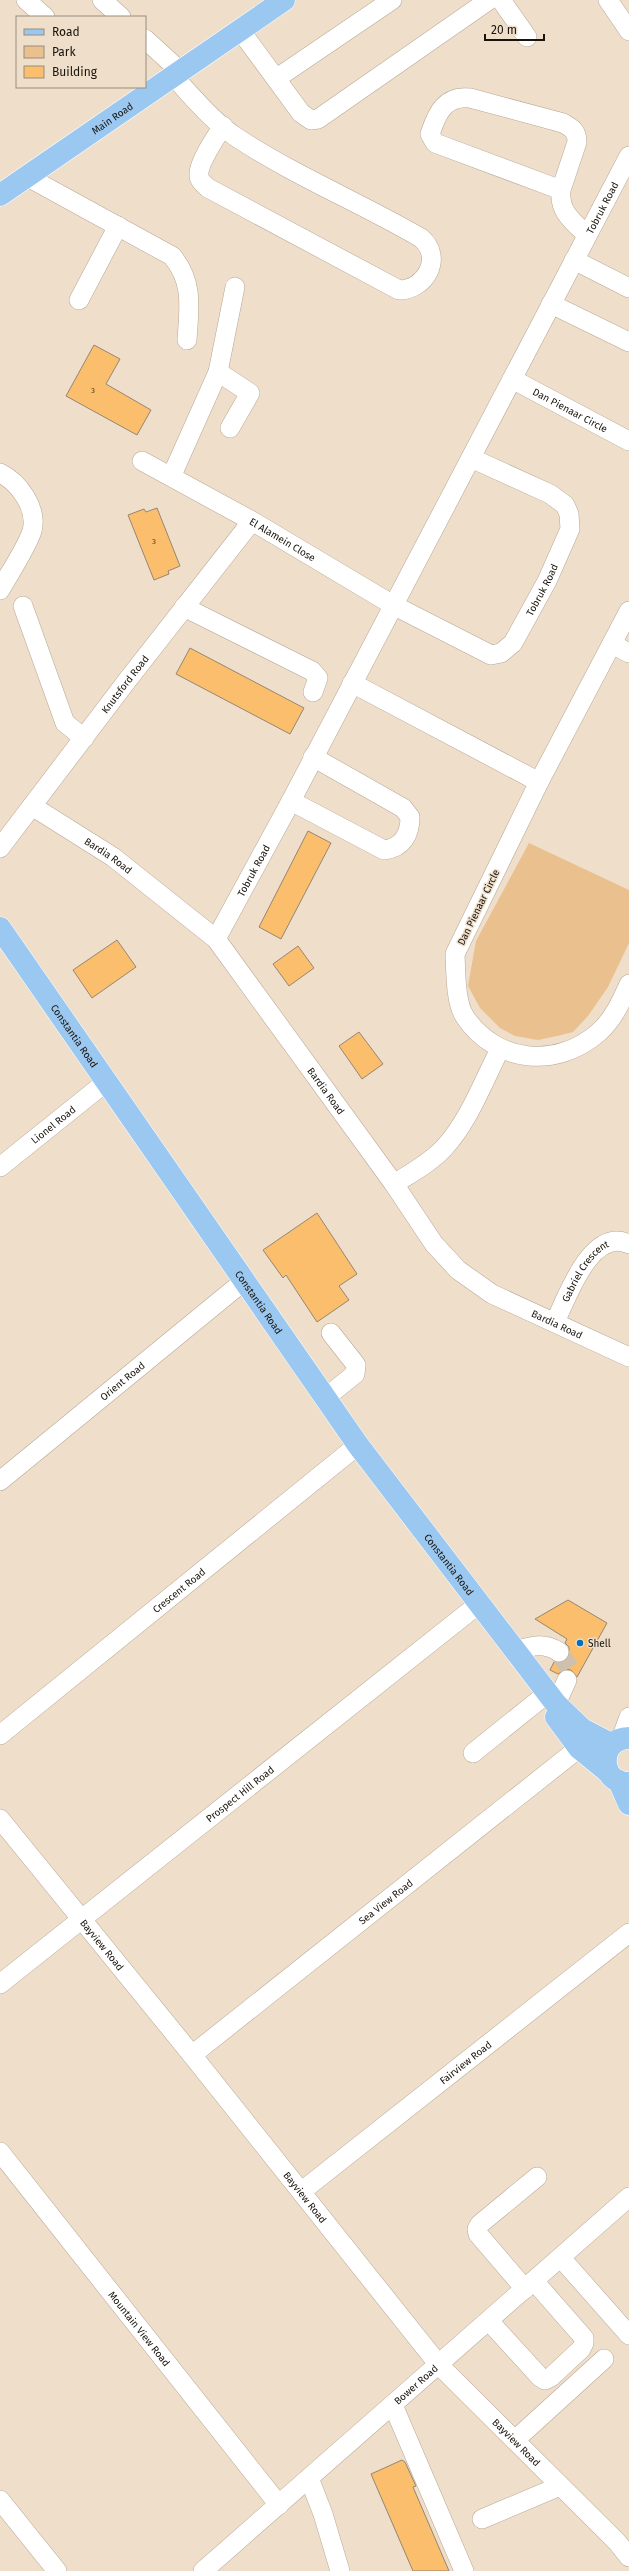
<svg xmlns="http://www.w3.org/2000/svg" width="629" height="2571" font-family="'Fira Sans',sans-serif">
  <style>
    .green { fill: #eac18e }
    .building { fill: #fabe6c; stroke: #958674 }
    .lines { fill: none; stroke-linecap: round; stroke-linejoin: round }
    .minor-tunnel { stroke: #cec0ae; stroke-width: 19; stroke-dasharray: 19 10; stroke-linecap: butt }
    .minor-casing { stroke: #b7a895; stroke-width: 20 }
    .major-casing { stroke: #fff; stroke-width: 23 }
    .minor { stroke: #fff; stroke-width: 19 }
    .major { stroke: #9bc8f1; stroke-width: 22 }
    .poi-dot { fill: #0071bc; stroke: #eedeca; stroke-width: 1.5 }
    .labels { text-anchor: middle; stroke-width: 3; stroke-linejoin: round; paint-order: stroke }
    .number-label { font-size: 8px; fill: #503e24 }
    .street-label { font-size: 10px; fill: #18130c; stroke: #eedeca }
    .poi-label { font-size: 10px; fill: #18130c; stroke: #eedeca; text-anchor: start }
  </style>
  <rect width="100%" height="100%" fill="#eedeca"/>
  <!-- green -->
  <path class="green" d="M529,843L629,890V943L608,987L588,1016L573,1032L557,1036L538,1040L515,1036L500,1028L480,1008L468,986L476,941Z"/>
  <!-- building -->
  <g class="building">
    <path d="M94,345L120,359L106,384L151,410L137,435L66,396Z"/>
    <path d="M157,508L180,566L168,571L169,574L154,580L128,515L144,509L146,512Z"/>
    <path d="M190,648L304,708L290,734L176,674Z"/>
    <path d="M308,831L331,843L281,939L259,927Z"/>
    <path d="M117,940L136,967L92,998L73,970Z"/>
    <path d="M298,946L314,968L289,986L273,964Z"/>
    <path d="M359,1032L383,1064L362,1079L339,1046Z"/>
    <path d="M317,1213L357,1274L339,1286L349,1300L317,1322L286,1275L283,1278L263,1250Z"/>
    <path d="M568,1600L607,1623L577,1677L571,1670L566,1669L558,1674L550,1670L554,1662H564L569,1657V1647L565,1643L567,1639L535,1619Z"/>
    <path d="M402,2460L405,2462L416,2486L413,2487L449,2571H413L371,2474Z"/>
  </g>
  <g class="lines">
    <!-- minor-tunnel -->
    <path class="minor-tunnel" d="M559,1652L570,1669L567,1680"/>
    <defs>
      <g id="minor">
        <path d="M26,0L45,17"/>
        <path d="M102,0L121,17"/>
        <path d="M501,0L527,37"/>
        <path d="M608,0L629,31"/>
        <path d="M240,30L301,113L311,120L318,119L489,0"/>
        <path d="M145,39L180,71"/>
        <path d="M173,76C193,97 212,121 236,137C295,176 361,203 421,238C444,258 425,290 399,290L208,188C204,184 199,181 199,175C198,163 216,137 223,126"/>
        <path d="M277,78L392,0"/>
        <path d="M26,176L172,256C194,282 189,308 187,340"/>
        <path d="M561,190L577,142C577,131 572,128 563,123L470,98C445,95 437,113 430,134L435,143L561,190C559,211 571,220 586,234"/>
        <path d="M574,260L629,288"/>
        <path d="M79,300L118,226"/>
        <path d="M551,304L629,342"/>
        <path d="M218,372L250,393L230,428"/>
        <path id="s1" d="M512,379L629,441"/>
        <path id="s2" d="M142,461L252,521L393,605L491,655L501,653L513,643L547,581L570,529L569,514L565,505L550,494L471,458"/>
        <path d="M0,473C19,482 38,509 32,531C27,547 9,574 0,590"/>
        <path d="M172,475L218,372L235,287"/>
        <path d="M23,606L65,723L84,738"/>
        <path d="M184,607L312,671L318,678L313,692"/>
        <path d="M629,611L539,782L455,954C456,971 455,1002 465,1017C496,1063 556,1069 598,1033C613,1020 621,1002 629,984"/>
        <path d="M612,644L629,653"/>
        <path d="M352,683L539,782"/>
        <path d="M291,801L384,850C403,848 410,834 410,817L403,808L313,757"/>
        <path id="s3" d="M32,806L113,857L216,939L394,1184L434,1244L458,1270L492,1294L629,1357"/>
        <path id="s4" d="M0,848L126,682L252,521"/>
        <path id="s5" d="M216,939L291,801L629,156"/>
        <path id="s6" d="M0,1167L106,1082"/>
        <path d="M394,1184C411,1173 430,1163 444,1148C469,1121 483,1082 500,1049"/>
        <path id="s7" d="M555,1322C567,1298 591,1226 629,1244"/>
        <path d="M325,1398L355,1374L356,1365L331,1333"/>
        <path id="s8" d="M0,1481L244,1281"/>
        <path d="M515,1651C532,1646 544,1642 559,1652"/>
        <path d="M556,1704L567,1680"/>
        <path id="s9" d="M0,1735L358,1445"/>
        <path d="M621,1739L629,1717"/>
        <path d="M473,1753L544,1696"/>
        <path id="s10" d="M0,1819L192,2055L439,2365L617,2542L629,2557"/>
        <path id="s11" d="M0,1984L480,1603"/>
        <path id="s12" d="M192,2055L579,1748"/>
        <path id="s13" d="M0,2152L279,2505"/>
        <path id="s14" d="M302,2191L629,1933"/>
        <path d="M561,2258L629,2335"/>
        <path d="M525,2289L478,2234L477,2229L480,2224L537,2177"/>
        <path d="M489,2321L540,2377L545,2380L551,2377L581,2349L584,2343V2338L534,2281"/>
        <path d="M393,2405L464,2571"/>
        <path d="M515,2440L604,2359"/>
        <path d="M309,2478L323,2514L340,2571"/>
        <path d="M0,2500L57,2571"/>
        <path d="M482,2519L560,2486"/>
        <path id="s15" d="M203,2571L629,2197"/>
      </g>
      <g id="major">
        <path id="s16" d="M0,195L284,0"/>
        <path id="s17" d="M0,928L358,1445L556,1704L582,1729L611,1744"/>
        <path d="M556,1717L579,1748L607,1771"/>
        <path d="M629,1738C598,1738 598,1784 629,1783"/>
        <path d="M619,1781L629,1804"/>
      </g>
    </defs>
    <!-- minor casing -->
    <use href="#minor" class="minor-casing"/>
    <!-- major casing -->
    <use href="#major" class="major-casing"/>
    <!-- minor -->
    <use href="#minor" class="minor"/>
    <!-- major -->
    <use href="#major" class="major"/>
  </g>
  <!-- markers -->
  <circle class="poi-dot" cx="580" cy="1643" r="4"/>
  <g class="labels">
    <!-- number labels -->
    <g class="number-label">
      <text x="93" y="393">3</text>
      <text x="154" y="544">3</text>
    </g>
    <!-- street labels -->
    <g class="street-label">
      <text dy="4" stroke="none"><textPath href="#s16" startOffset="136">Main Road</textPath></text>
      <text dy="4" stroke="none"><textPath href="#s5" startOffset="827">Tobruk Road</textPath></text>
      <text dy="4" stroke="none"><textPath href="#s1" startOffset="66">Dan Pienaar Circle</textPath></text>
      <text dy="4" stroke="none"><textPath href="#s2" startOffset="161">El Alamein Close</textPath></text>
      <text dy="4" stroke="none"><textPath href="#s2" startOffset="486">Tobruk Road</textPath></text>
      <text dy="4" stroke="none"><textPath href="#s4" startOffset="206">Knutsford Road</textPath></text>
      <text dy="4" stroke="none"><textPath href="#s3" startOffset="91">Bardia Road</textPath></text>
      <text dy="4" stroke="none"><textPath href="#s5" startOffset="78">Tobruk Road</textPath></text>
      <text transform="translate(478 907) rotate(-64)" y="4">Dan Pienaar Circle</text>
      <text dy="4" stroke="none"><textPath href="#s17" startOffset="131">Constantia Road</textPath></text>
      <text dy="4" stroke="none"><textPath href="#s3" startOffset="415">Bardia Road</textPath></text>
      <text dy="4" stroke="none"><textPath href="#s6" startOffset="68">Lionel Road</textPath></text>
      <text dy="4" stroke="none"><textPath href="#s7" startOffset="60">Gabriel Crescent</textPath></text>
      <text dy="4" stroke="none"><textPath href="#s17" startOffset="455">Constantia Road</textPath></text>
      <text dy="4" stroke="none"><textPath href="#s3" startOffset="751">Bardia Road</textPath></text>
      <text dy="4" stroke="none"><textPath href="#s8" startOffset="158">Orient Road</textPath></text>
      <text dy="4" stroke="none"><textPath href="#s17" startOffset="779">Constantia Road</textPath></text>
      <text dy="4" stroke="none"><textPath href="#s9" startOffset="230">Crescent Road</textPath></text>
      <text dy="4" stroke="none"><textPath href="#s11" startOffset="306">Prospect Hill Road</textPath></text>
      <text dy="4" stroke="none"><textPath href="#s12" startOffset="247">Sea View Road</textPath></text>
      <text dy="4" stroke="none"><textPath href="#s10" startOffset="162">Bayview Road</textPath></text>
      <text dy="4" stroke="none"><textPath href="#s14" startOffset="208">Fairview Road</textPath></text>
      <text dy="4" stroke="none"><textPath href="#s10" startOffset="486">Bayview Road</textPath></text>
      <text dy="4" stroke="none"><textPath href="#s13" startOffset="225">Mountain View Road</textPath></text>
      <text dy="4" stroke="none"><textPath href="#s15" startOffset="283">Bower Road</textPath></text>
      <text dy="4" stroke="none"><textPath href="#s10" startOffset="810">Bayview Road</textPath></text>
    </g>
    <!-- poi labels -->
    <g class="poi-label">
      <text x="588" y="1647">Shell</text>
    </g>
  </g>
  <!-- legend -->
  <rect x="16" y="16" width="130" height="72" fill="#eedeca" stroke="#988d7e"/>
  <rect x="24" y="29" width="20" height="6" fill="#9bc8f1" stroke="#988d7e"/>
  <text x="52" y="36" font-size="12" fill="#18130c">Road</text>
  <rect x="24" y="46" width="20" height="12" fill="#eac18e" stroke="#988d7e"/>
  <text x="52" y="56" font-size="12" fill="#18130c">Park</text>
  <rect x="24" y="66" width="20" height="12" fill="#fabe6c" stroke="#988d7e"/>
  <text x="52" y="76" font-size="12" fill="#18130c">Building</text>
  <!-- scale -->
  <path d="M485 34v6h59v-6" fill="none" stroke="#18130c" stroke-width="2"/>
  <text x="491" y="34" font-size="12" fill="#18130c" stroke="#eedeca" stroke-width="3" paint-order="stroke">20 m</text>
</svg>
